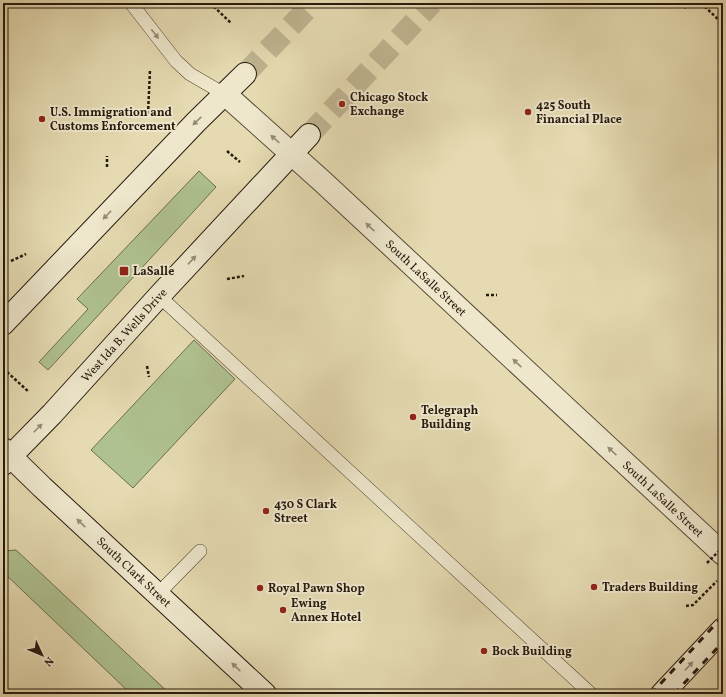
<svg xmlns="http://www.w3.org/2000/svg" width="726" height="697" font-family="Vollkorn,serif">
  <style>
    .green { fill: #afc190; stroke: #6c6e4f }
    .lines { fill: none; stroke-linecap: round; stroke-linejoin: round }
    .secondary-tunnel { stroke: #bfb490; stroke-width: 22; stroke-dasharray: 22 11; stroke-linecap: butt }
    .service-casing { stroke: #574a37; stroke-width: 14 }
    .tertiary-casing { stroke: #574a37; stroke-width: 24 }
    .secondary-casing { stroke: #281a0e; stroke-width: 24 }
    .path { stroke: #281a0e; stroke-width: 2.5; stroke-dasharray: 3 2; stroke-linecap: butt }
    .service { stroke: #eee7cc; stroke-width: 13 }
    .tertiary { stroke: #eee7cc; stroke-width: 22 }
    .secondary { stroke: #eee7cc; stroke-width: 22 }
    .rail { stroke: #281a0e; stroke-width: 3; stroke-dasharray: 7 7; stroke-linecap: butt }
    .path-bridge { stroke: #281a0e; stroke-width: 2.5; stroke-dasharray: 3 2; stroke-linecap: butt }
    .oneway { fill: #958b76 }
    .poi-dot { fill: #8f2418; stroke: #eee7cc; stroke-width: 1.5 }
    .labels { text-anchor: middle; stroke-width: 4; stroke-linejoin: round; paint-order: stroke }
    .poi-label { font-size: 12px; font-weight: bold; fill: #281a0e; stroke: #eee7cc; text-anchor: start }
    .street-label { font-size: 12px; fill: #281a0e; stroke: #eee7cc }
  </style>
  <rect width="100%" height="100%" fill="#e5dab1"/>
  <filter id="stains"><feTurbulence type="fractalNoise" baseFrequency=".005" numOctaves="4"/><feColorMatrix values="0 0 0 0 .2 0 0 0 0 .09 0 0 0 0 .02 0 0 0 .5 -.17"/></filter>
  <radialGradient id="worn" r=".72"><stop offset=".6" stop-color="#630" stop-opacity="0"/><stop offset="1" stop-color="#630" stop-opacity=".3"/></radialGradient>
  <!-- green -->
  <g class="green">
    <path d="M199,171L216,187L48,370L39,362L88,309L77,299Z"/>
    <path d="M194,340L235,379L133,488L91,450Z"/>
    <path d="M16,550L170,694H131L3,572V551Z"/>
  </g>
  <g class="lines">
    <!-- secondary-tunnel -->
    <g class="secondary-tunnel">
      <path d="M245,74L313,3"/>
      <path d="M309,135L432,3"/>
    </g>
    <defs>
      <g id="service">
        <path d="M131,3L176,61L190,74L226,95"/>
        <path d="M159,296L591,694"/>
        <path d="M158,594L200,551"/>
      </g>
      <path id="tertiary" d="M226,95L323,182L723,554"/>
      <g id="secondary">
        <path d="M3,324L196,122L245,74"/>
        <path d="M3,449L42,487L265,694"/>
        <path d="M3,464L52,414L159,296L309,135"/>
        <path d="M662,694L723,629"/>
      </g>
    </defs>
    <!-- service casing -->
    <use href="#service" class="service-casing"/>
    <!-- tertiary casing -->
    <use href="#tertiary" class="tertiary-casing"/>
    <!-- secondary casing -->
    <use href="#secondary" class="secondary-casing"/>
    <!-- path -->
    <g class="path">
      <path d="M210,3L231,23"/>
      <path d="M674,3L687,8L692,3"/>
      <path d="M701,3L723,24"/>
      <path d="M148,114L150,70"/>
      <path d="M227,151L240,162"/>
      <path d="M107,167V156"/>
      <path d="M11,261L26,254"/>
      <path d="M227,279L244,276"/>
      <path d="M486,295H497"/>
      <path d="M147,366L149,377"/>
      <path d="M7,372L29,392"/>
      <path d="M686,606L693,605L717,581"/>
    </g>
    <!-- service -->
    <use href="#service" class="service"/>
    <!-- tertiary -->
    <use href="#tertiary" class="tertiary"/>
    <!-- secondary -->
    <use href="#secondary" class="secondary"/>
    <!-- rail -->
    <g class="rail">
      <path d="M651,694L723,616"/>
      <path d="M674,694L723,642"/>
    </g>
    <!-- path-bridge -->
    <path class="path-bridge" d="M707,563L723,547"/>
  </g>
  <!-- one-way arrows -->
  <defs><path id="oneway-solid" d="M-6-.8H1V-3.2L6.5 0L1 3.2V.8H-6Z"/></defs>
  <g class="oneway">
    <use href="#oneway-solid" transform="translate(155 34) rotate(52)"/>
    <use href="#oneway-solid" transform="translate(197 121) rotate(136)"/>
    <use href="#oneway-solid" transform="translate(275 139) rotate(-138)"/>
    <use href="#oneway-solid" transform="translate(107 215) rotate(134)"/>
    <use href="#oneway-solid" transform="translate(370 227) rotate(-137)"/>
    <use href="#oneway-solid" transform="translate(192 260) rotate(-47)"/>
    <use href="#oneway-solid" transform="translate(517 363) rotate(-137)"/>
    <use href="#oneway-solid" transform="translate(38 428) rotate(-45)"/>
    <use href="#oneway-solid" transform="translate(612 451) rotate(-137)"/>
    <use href="#oneway-solid" transform="translate(81 523) rotate(-137)"/>
    <use href="#oneway-solid" transform="translate(689 666) rotate(-47)"/>
    <use href="#oneway-solid" transform="translate(236 667) rotate(-137)"/>
  </g>
  <!-- markers -->
  <g class="poi-dot">
    <circle cx="342" cy="104" r="4"/>
    <circle cx="528" cy="112" r="4"/>
    <circle cx="42" cy="119" r="4"/>
    <rect x="119" y="266" width="10" height="10" rx="2"/>
    <circle cx="413" cy="417" r="4"/>
    <circle cx="266" cy="511" r="4"/>
    <circle cx="594" cy="587" r="4"/>
    <circle cx="260" cy="588" r="4"/>
    <circle cx="283" cy="610" r="4"/>
    <circle cx="484" cy="651" r="4"/>
  </g>
  <g class="labels">
    <!-- poi labels -->
    <g class="poi-label">
      <text x="350" y="101">Chicago Stock<tspan x="350" dy="14">Exchange</tspan></text>
      <text x="536" y="109">425 South<tspan x="536" dy="14">Financial Place</tspan></text>
      <text x="50" y="116">U.S. Immigration and<tspan x="50" dy="14">Customs Enforcement</tspan></text>
      <text x="133" y="275">LaSalle</text>
      <text x="421" y="414">Telegraph<tspan x="421" dy="14">Building</tspan></text>
      <text x="274" y="508">430 S Clark<tspan x="274" dy="14">Street</tspan></text>
      <text x="602" y="591">Traders Building</text>
      <text x="268" y="592">Royal Pawn Shop</text>
      <text x="291" y="607">Ewing<tspan x="291" dy="14">Annex Hotel</tspan></text>
      <text x="492" y="655">Bock Building</text>
    </g>
    <!-- street labels -->
    <g class="street-label">
      <text transform="translate(426 278) rotate(43)" y="4">South LaSalle Street</text>
      <text transform="translate(124 335) rotate(-48)" y="4">West Ida B. Wells Drive</text>
      <text transform="translate(663 499) rotate(43)" y="4">South LaSalle Street</text>
      <text transform="translate(134 572) rotate(43)" y="4">South Clark Street</text>
    </g>
  </g>
  <!-- margin -->
  <rect width="726" height="697" fill="none" stroke="#e5dab1" stroke-width="16"/>
  <rect x="4" y="4" width="718" height="689" fill="none" stroke="#281a0e" stroke-width="2"/>
  <rect x="8" y="8" width="710" height="681" fill="none" stroke="#281a0e"/>
  <!-- north arrow -->
  <g transform="translate(42 655) rotate(134)" stroke="#eee7cc" stroke-width="3" paint-order="stroke">
  <path d="M0-3L7 15L0 10L-7 15Z" fill="#281a0e"/>
  <text y="-6" font-size="11" font-weight="bold" text-anchor="middle" fill="#281a0e">N</text>
  </g>
  <rect width="100%" height="100%" filter="url(#stains)"/>
  <rect width="100%" height="100%" fill="url(#worn)"/>
</svg>
